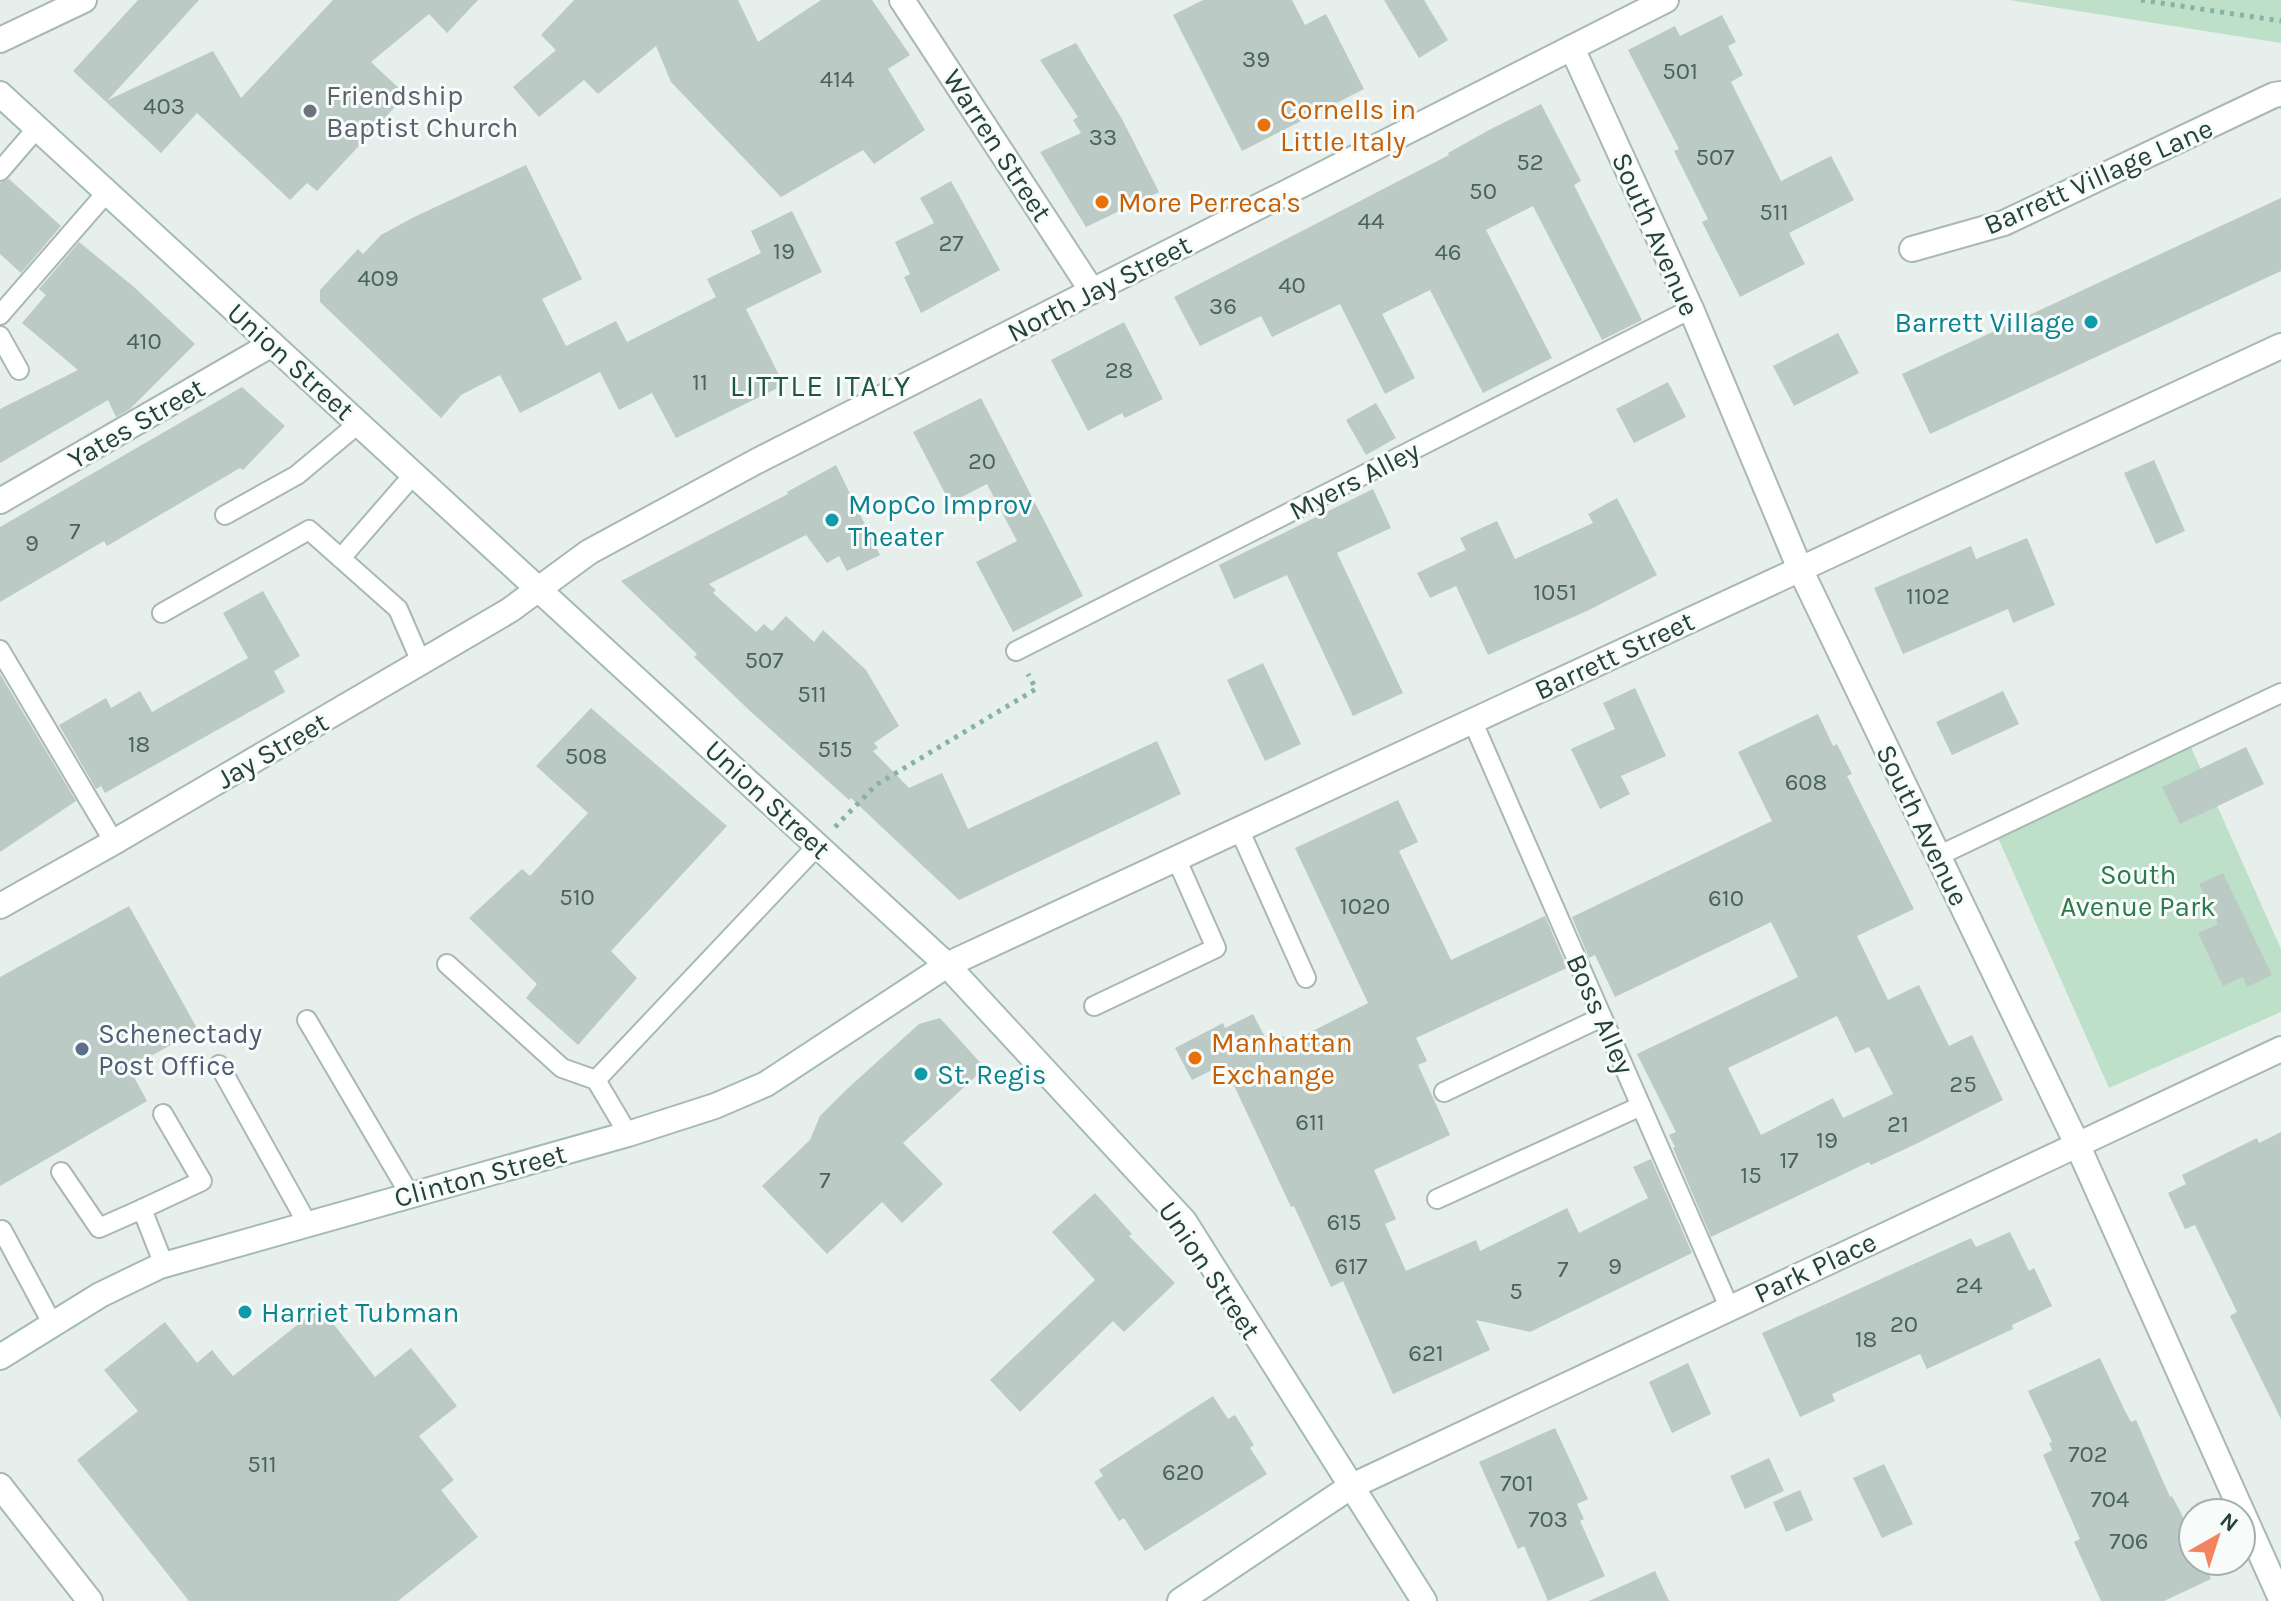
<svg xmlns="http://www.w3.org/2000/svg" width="2281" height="1601" font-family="Karla,sans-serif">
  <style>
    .green { fill: #bfe0c8 }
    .building { fill: #bbcac4; fill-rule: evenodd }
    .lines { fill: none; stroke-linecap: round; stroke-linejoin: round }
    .lane-casing { stroke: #a8b8b2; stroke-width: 22 }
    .street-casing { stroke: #a8b8b2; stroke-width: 28 }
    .secondary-casing { stroke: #a4bbb3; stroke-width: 28 }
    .path { stroke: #86b3a5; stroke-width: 5; stroke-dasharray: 4 6; stroke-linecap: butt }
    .lane { stroke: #fff; stroke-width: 18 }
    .street { stroke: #fff; stroke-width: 24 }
    .secondary { stroke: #fff; stroke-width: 24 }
    .worship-dot { fill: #6b7280; stroke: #f7fbf9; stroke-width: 3 }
    .food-dot { fill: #e8710a; stroke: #f7fbf9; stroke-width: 3 }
    .culture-dot { fill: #0f9aa8; stroke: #f7fbf9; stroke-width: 3 }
    .service-dot { fill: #5c6f8a; stroke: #f7fbf9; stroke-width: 3 }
    .labels { text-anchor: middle; stroke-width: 6; stroke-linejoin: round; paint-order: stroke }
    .number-label { font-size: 24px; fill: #4a645c }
    .worship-label { font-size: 28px; fill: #5b616d; stroke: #f7fbf9; text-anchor: start }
    .food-label { font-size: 28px; fill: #c56008; stroke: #f7fbf9; text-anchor: start }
    .street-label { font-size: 28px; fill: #24423a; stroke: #f7fbf9 }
    .culture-label { font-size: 28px; fill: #0d838f; stroke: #f7fbf9; text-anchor: start }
    .park-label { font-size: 28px; fill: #2d7a4b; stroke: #f7fbf9 }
    .service-label { font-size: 28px; fill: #4e5e75; stroke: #f7fbf9; text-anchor: start }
    .neighbourhood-label { font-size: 30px; letter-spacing: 2px; fill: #1f5548; stroke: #f7fbf9 }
  </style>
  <rect width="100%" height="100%" fill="#e6efeb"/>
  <!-- green -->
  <g class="green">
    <path d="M2009,0H2281V43Z"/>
    <path d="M2190,745L2281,949V1012L2109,1088L1995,831Z"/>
  </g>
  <!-- building -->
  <g class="building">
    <path d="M138,0H199L108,100L213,51L241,98L333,0H478L447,33L429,14L371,62L406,95L317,191L307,183L290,200L197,113L161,153L73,71Z"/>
    <path d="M574,0H738L758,42L821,0H872L910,55L888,69L925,130L874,164L863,150L781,197L671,82L656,46L598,94L584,80L539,117L513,87L556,50L541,35Z"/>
    <path d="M1203,0H1292L1305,25L1326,14L1364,89L1242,151L1173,15Z"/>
    <path d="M1384,0H1424L1448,40L1419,58Z"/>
    <path d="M1722,15L1736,42L1728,46L1743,75L1731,82L1781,181L1831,156L1854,200L1789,233L1805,264L1740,297L1702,222L1708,219L1674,151L1679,149L1628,50L1675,26L1680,36Z"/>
    <path d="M1076,43L1122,119L1159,192L1086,227L1040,152L1081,133L1073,120L1078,117L1040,60Z"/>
    <path d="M1541,104L1581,181L1574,185L1642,320L1602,340L1533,206L1486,230L1552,358L1483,393L1430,290L1382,314L1415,378L1385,394L1340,304L1272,337L1261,316L1200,346L1174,297L1449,155L1448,153L1491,129Z"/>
    <path d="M526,165L582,279L542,299L566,346L616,321L627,342L716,297L707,279L761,253L751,231L792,211L822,272L746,309L784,385L676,438L652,393L619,410L600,372L520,413L500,375L461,395L441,418L320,302V290L358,249L363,254L381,235L414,217Z"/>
    <path d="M9,179L61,226L21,273L0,254V183Z"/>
    <path d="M951,181L1000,270L921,313L904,277L910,274L895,242L934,223L920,198Z"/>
    <path d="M2281,198V271L1930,434L1902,374Z"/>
    <path d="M79,242L134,287L195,344L130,409L116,417L108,400L0,463V409L78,370L22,323L46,295L39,289Z"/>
    <path d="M1124,322L1163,399L1125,418L1122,413L1088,431L1051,360Z"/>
    <path d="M1838,333L1859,373L1794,406L1773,366Z"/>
    <path d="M1668,382L1686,417L1634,443L1616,409Z"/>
    <path d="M242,387L285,426L243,470L240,468L107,546L104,541L0,602V527Z"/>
    <path d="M981,398L1083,596L1013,632L976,562L1017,541L987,484L950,503L913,432Z"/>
    <path d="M1376,403L1396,438L1366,455L1346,420Z"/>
    <path d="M2154,460L2185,531L2156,544L2124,473Z"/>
    <path d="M836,465L880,555L847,571L839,556L827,563L806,535L709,584L716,590L713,593L756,632L764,624L772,631L786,616L814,642L823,630L866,670L899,726L874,743L878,748L873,751L909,788L942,773L968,829L1157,741L1181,794L959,900L851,798L849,800L750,711L694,657L697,654L621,581L788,494L787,492Z"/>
    <path d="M1373,489L1391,528L1337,553L1403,693L1353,716L1287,575L1234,599L1219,565Z"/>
    <path d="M1617,498L1657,575L1589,610L1488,655L1456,586L1430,598L1417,573L1466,550L1460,538L1497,521L1515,559L1593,523L1588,514Z"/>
    <path d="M2027,538L2055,605L2013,623L2008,609L1903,654L1874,588L1971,546L1976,559Z"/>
    <path d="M263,591L300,656L274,671L285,692L105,793L101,786L96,789L59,725L106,698L111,708L140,691L152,712L248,658L223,613Z"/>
    <path d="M1263,663L1301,744L1265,761L1227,680Z"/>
    <path d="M0,674L76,801L0,852Z"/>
    <path d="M1635,688L1666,756L1621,776L1630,794L1600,809L1571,749L1615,729L1603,703Z"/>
    <path d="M2003,691L2019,724L1952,755L1936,722Z"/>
    <path d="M591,708L727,826L611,951L637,978L578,1045L526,998L537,984L469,918L522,869L530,876L588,813L536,766Z"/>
    <path d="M1818,714L1833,746L1837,744L1852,774L1847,776L1914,909L1857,936L1888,1000L1919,985L1949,1046L1972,1035L2003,1100L1920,1142L1871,1165L1869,1162L1711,1237L1673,1148L1675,1147L1669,1135L1676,1132L1637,1054L1798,977L1771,922L1615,997L1595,955L1589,958L1572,917L1772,821L1738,752ZM1837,1016L1855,1053L1869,1047L1893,1094L1843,1118L1833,1098L1761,1135L1728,1068Z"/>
    <path d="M2246,747L2264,784L2180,824L2162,787Z"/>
    <path d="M1398,800L1418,842L1399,851L1451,960L1545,916L1567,968L1416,1038L1427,1061L1418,1065L1450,1135L1374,1170L1396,1219L1385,1224L1406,1271L1476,1240L1480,1251L1567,1208L1579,1233L1648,1198L1633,1167L1651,1159L1692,1253L1530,1332L1476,1320L1490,1350L1393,1394L1343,1281L1331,1287L1294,1206L1291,1207L1224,1064L1192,1080L1175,1048L1223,1023L1225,1028L1253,1014L1268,1043L1284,1036L1287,1044L1368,1003L1295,848Z"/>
    <path d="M2223,873L2272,975L2247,987L2243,977L2223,986L2198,933L2218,924L2199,884Z"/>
    <path d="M129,906L198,1030L129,1068L147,1101L0,1186V977Z"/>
    <path d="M940,1018L985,1068L903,1143L943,1184L902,1223L882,1202L827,1254L762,1186L810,1140L820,1116L846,1090L919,1024Z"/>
    <path d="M2281,1132V1419L2230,1316L2237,1312L2195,1225L2185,1229L2168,1193L2186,1184L2182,1175L2257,1138L2259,1143Z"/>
    <path d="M1095,1193L1132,1234L1129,1236L1175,1283L1124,1332L1113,1321L1020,1412L990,1380L1095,1280L1052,1232Z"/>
    <path d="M2010,1232L2029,1271L2034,1268L2052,1306L2012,1325L2013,1329L1927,1369L1920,1354L1832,1394L1835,1401L1800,1417L1762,1333L1971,1238L1976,1247Z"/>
    <path d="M320,1307L375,1377L411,1348L457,1406L419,1436L454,1480L441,1490L478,1537L398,1601H189L77,1460L138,1411L104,1370L165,1322L197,1363L212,1350L233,1376Z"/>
    <path d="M2100,1358L2124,1409L2131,1422L2136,1420L2170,1497L2172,1496L2181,1513L2193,1540V1561H2203L2211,1579L2164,1601H2101L2074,1542L2080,1539L2043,1455L2052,1450L2049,1443L2052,1442L2028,1391Z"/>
    <path d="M1688,1363L1711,1414L1672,1433L1649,1382Z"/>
    <path d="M1213,1396L1228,1419L1235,1415L1254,1445L1250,1448L1267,1474L1145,1551L1124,1518L1119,1521L1094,1482L1103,1476L1099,1470Z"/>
    <path d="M1555,1428L1588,1499L1577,1504L1584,1519L1580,1521L1605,1576L1548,1601L1524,1546L1518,1549L1479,1462Z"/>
    <path d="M1769,1458L1784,1491L1745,1509L1730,1476Z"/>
    <path d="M1884,1464L1913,1524L1882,1538L1853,1478Z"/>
    <path d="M1800,1490L1813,1520L1786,1532L1773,1502Z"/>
    <path d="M1655,1571L1669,1601H1589Z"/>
  </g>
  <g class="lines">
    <defs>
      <g id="lane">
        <path d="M0,171L37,128"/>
        <path d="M0,315L107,192"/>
        <path d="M0,336L19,370"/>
        <path d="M225,515L297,475L359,423"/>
        <path d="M341,558L414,474"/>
        <path d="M162,613L309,530L398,609L421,662"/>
        <path d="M0,650L114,842"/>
        <path d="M1016,651L1691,309"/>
        <path d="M1472,720L1729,1307"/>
        <path d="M1239,829L1306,978"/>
        <path d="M1938,856L2281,693"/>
        <path d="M447,964L562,1068L596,1080"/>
        <path d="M1094,1006L1216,948L1176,858"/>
        <path d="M307,1020L410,1195"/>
        <path d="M219,1065L307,1223"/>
        <path d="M1444,1092L1602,1017"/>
        <path d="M628,1134L596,1080L818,845"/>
        <path d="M61,1172L99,1228L142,1209L164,1265"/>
        <path d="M1437,1199L1641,1106"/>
        <path d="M142,1209L202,1181L163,1114"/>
        <path d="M2,1230L52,1323"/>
      </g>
      <g id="street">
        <path d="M902,0L1092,291"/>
        <path d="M0,40L84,0"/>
        <path d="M1572,48L1691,309L1800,569L2077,1144L2281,1599"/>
        <path d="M1912,249L2004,223L2274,95L2281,94"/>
        <path d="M0,501L272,344"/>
        <path d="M0,906L114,842L510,610L589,552L757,461L1666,0"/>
        <path d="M947,965L2281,346"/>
        <path d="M0,1486L90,1601"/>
        <path d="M1350,1487L2281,1049"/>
      </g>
      <g id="secondary">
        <path d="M0,94L947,965L1184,1221L1424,1601"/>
        <path d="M0,1357L100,1295L160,1266L628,1134L715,1106L766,1084L947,965"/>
        <path d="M1180,1601L1350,1487"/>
      </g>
    </defs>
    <!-- lane casing -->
    <use href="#lane" class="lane-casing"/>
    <!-- street casing -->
    <use href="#street" class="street-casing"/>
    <!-- secondary casing -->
    <use href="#secondary" class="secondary-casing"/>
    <!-- path -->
    <g class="path">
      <path d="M2141,0L2281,21"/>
      <path d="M835,827L876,785L1036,689L1028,674"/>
    </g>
    <!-- lane -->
    <use href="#lane" class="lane"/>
    <!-- street -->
    <use href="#street" class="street"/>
    <!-- secondary -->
    <use href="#secondary" class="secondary"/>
  </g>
  <!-- markers -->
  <circle class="worship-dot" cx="310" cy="111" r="8"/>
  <g class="food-dot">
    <circle cx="1264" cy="125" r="8"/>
    <circle cx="1102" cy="202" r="8"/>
    <circle cx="1195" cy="1058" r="8"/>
  </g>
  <g class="culture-dot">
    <circle cx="2091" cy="322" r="8"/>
    <circle cx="832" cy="520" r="8"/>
    <circle cx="921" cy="1074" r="8"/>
    <circle cx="245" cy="1312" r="8"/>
  </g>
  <circle class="service-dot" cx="82" cy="1049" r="8"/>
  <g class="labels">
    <!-- number labels -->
    <g class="number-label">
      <text x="1256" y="67">39</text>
      <text x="1680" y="79">501</text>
      <text x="837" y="87">414</text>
      <text x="164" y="114">403</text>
      <text x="1103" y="145">33</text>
      <text x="1715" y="165">507</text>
      <text x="1530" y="170">52</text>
      <text x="1483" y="199">50</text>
      <text x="1774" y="220">511</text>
      <text x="1371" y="229">44</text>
      <text x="951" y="251">27</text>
      <text x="784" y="259">19</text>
      <text x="1448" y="260">46</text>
      <text x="378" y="286">409</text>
      <text x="1292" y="293">40</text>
      <text x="1223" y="314">36</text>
      <text x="144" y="349">410</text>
      <text x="1119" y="378">28</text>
      <text x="700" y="390">11</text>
      <text x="982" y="469">20</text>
      <text x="75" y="539">7</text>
      <text x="32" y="551">9</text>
      <text x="1555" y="600">1051</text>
      <text x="1928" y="604">1102</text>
      <text x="764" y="668">507</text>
      <text x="812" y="702">511</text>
      <text x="139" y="752">18</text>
      <text x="835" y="757">515</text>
      <text x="586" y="764">508</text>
      <text x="1806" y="790">608</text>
      <text x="577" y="905">510</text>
      <text x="1726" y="906">610</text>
      <text x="1365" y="914">1020</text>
      <text x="1963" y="1092">25</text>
      <text x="1310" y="1130">611</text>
      <text x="1898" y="1132">21</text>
      <text x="1827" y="1148">19</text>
      <text x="1789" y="1168">17</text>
      <text x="1751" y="1183">15</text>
      <text x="825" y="1188">7</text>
      <text x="1344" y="1230">615</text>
      <text x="1351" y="1274">617</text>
      <text x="1615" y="1274">9</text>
      <text x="1563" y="1277">7</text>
      <text x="1969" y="1293">24</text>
      <text x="1516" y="1299">5</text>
      <text x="1904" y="1332">20</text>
      <text x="1866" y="1347">18</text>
      <text x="1426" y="1361">621</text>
      <text x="2088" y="1462">702</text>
      <text x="262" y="1472">511</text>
      <text x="1183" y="1480">620</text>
      <text x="1517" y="1491">701</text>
      <text x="2110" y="1507">704</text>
      <text x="1548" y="1527">703</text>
      <text x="2129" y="1549">706</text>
    </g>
    <!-- worship labels -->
    <g class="worship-label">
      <text x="326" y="105">Friendship<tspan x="326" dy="32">Baptist Church</tspan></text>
    </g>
    <!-- food labels -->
    <g class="food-label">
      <text x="1280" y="119">Cornells in<tspan x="1280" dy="32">Little Italy</tspan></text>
      <text x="1118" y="212">More Perreca's</text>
      <text x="1211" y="1052">Manhattan<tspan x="1211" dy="32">Exchange</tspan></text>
    </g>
    <!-- street labels -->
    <g class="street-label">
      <text transform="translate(998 145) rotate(57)" y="10">Warren Street</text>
      <text transform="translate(2098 176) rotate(-24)" y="10">Barrett Village Lane</text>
      <text transform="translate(1656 234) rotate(66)" y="10">South Avenue</text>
      <text transform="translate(1099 288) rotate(-27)" y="10">North Jay Street</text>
      <text transform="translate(291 361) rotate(42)" y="10">Union Street</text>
      <text transform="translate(136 423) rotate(-30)" y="10">Yates Street</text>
      <text transform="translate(1354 480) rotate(-27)" y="10">Myers Alley</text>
      <text transform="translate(1614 655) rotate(-25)" y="10">Barrett Street</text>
      <text transform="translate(272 750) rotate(-30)" y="10">Jay Street</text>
      <text transform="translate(768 799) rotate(43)" y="10">Union Street</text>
      <text transform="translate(1923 825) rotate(64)" y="10">South Avenue</text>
      <text transform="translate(1601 1014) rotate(66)" y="10">Boss Alley</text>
      <text transform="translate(480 1175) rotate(-15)" y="10">Clinton Street</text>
      <text transform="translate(1815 1267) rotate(-25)" y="10">Park Place</text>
      <text transform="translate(1210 1270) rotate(56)" y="10">Union Street</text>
    </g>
    <!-- culture labels -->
    <g class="culture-label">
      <text x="2075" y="332" text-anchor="end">Barrett Village</text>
      <text x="848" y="514">MopCo Improv<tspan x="848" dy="32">Theater</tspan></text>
      <text x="937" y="1084">St. Regis</text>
      <text x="261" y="1322">Harriet Tubman</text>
    </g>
    <!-- park labels -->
    <g class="park-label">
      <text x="2138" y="884">South<tspan x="2138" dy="32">Avenue Park</tspan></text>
    </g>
    <!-- service labels -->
    <g class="service-label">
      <text x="98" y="1043">Schenectady<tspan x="98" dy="32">Post Office</tspan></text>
    </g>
    <!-- neighbourhood labels -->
    <g class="neighbourhood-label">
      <text x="821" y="396">LITTLE ITALY</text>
    </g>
  </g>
  <!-- north arrow -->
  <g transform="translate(2217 1537) rotate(39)"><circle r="38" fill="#f7fbf9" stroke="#a3b1ad" stroke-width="2"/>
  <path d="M0-6L14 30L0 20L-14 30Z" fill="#f4845f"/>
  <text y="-12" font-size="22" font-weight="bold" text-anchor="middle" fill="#24423a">N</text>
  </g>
</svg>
